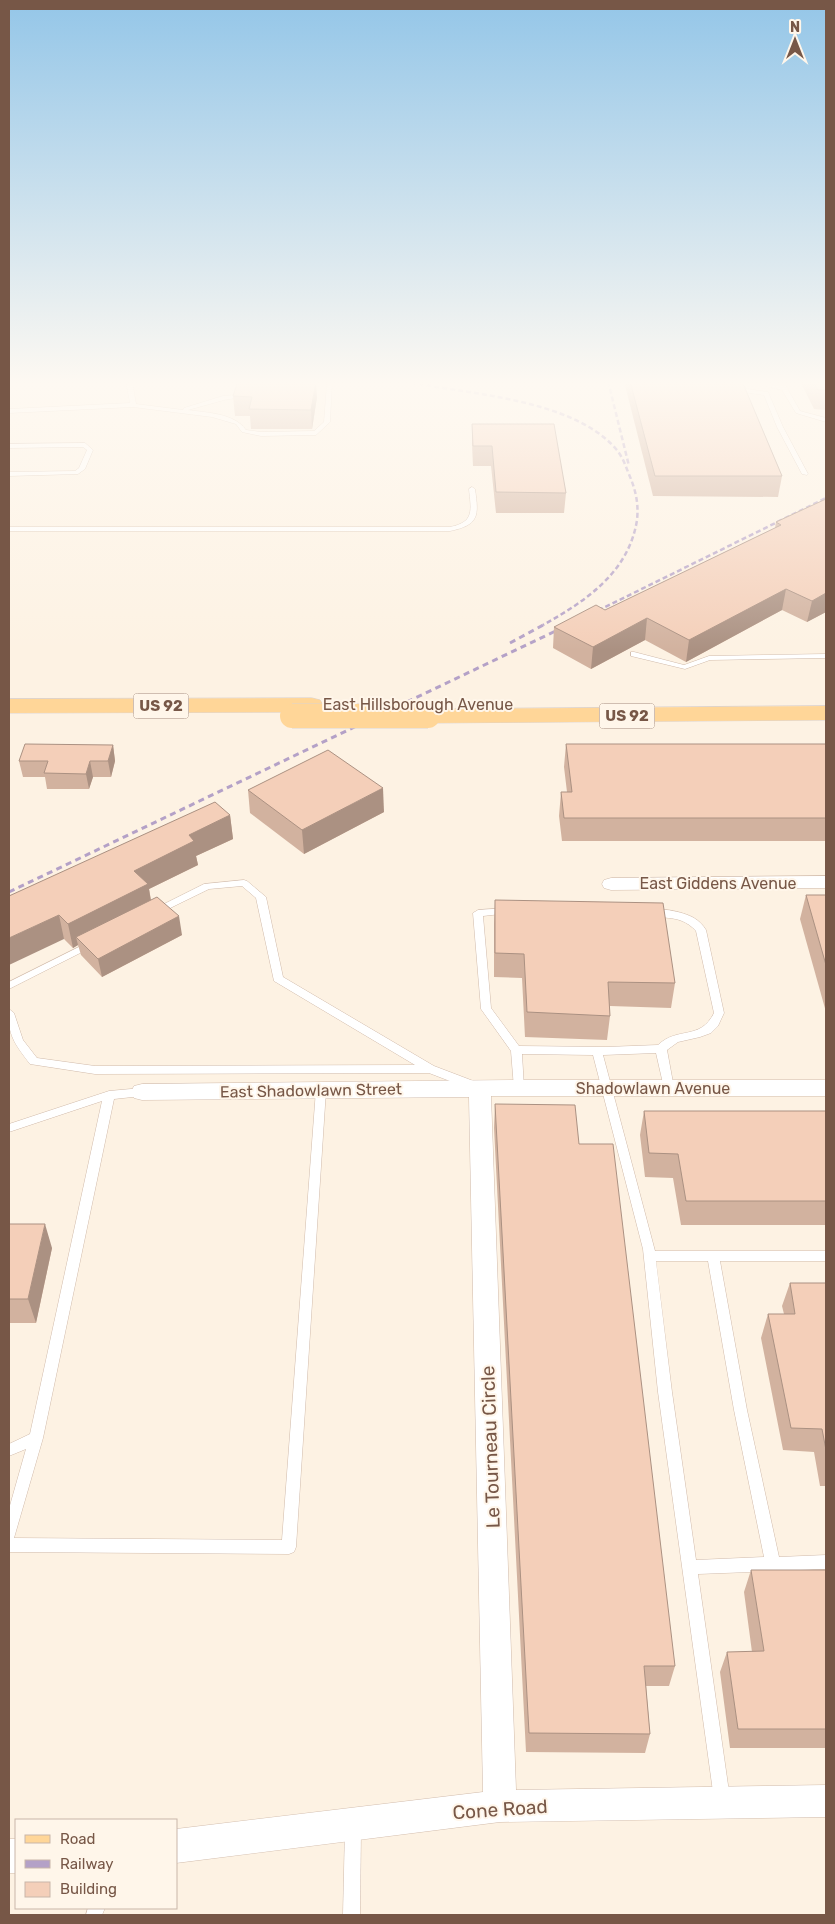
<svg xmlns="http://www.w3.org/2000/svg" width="835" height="1924" font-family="Rubik,sans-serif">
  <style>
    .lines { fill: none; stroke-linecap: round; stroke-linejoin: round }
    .lane-casing { stroke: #d1bbab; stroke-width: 1 }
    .street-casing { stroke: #d1bbab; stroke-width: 1 }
    .primary-casing { stroke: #dcd3cf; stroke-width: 1 }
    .lane { fill: #fff; fill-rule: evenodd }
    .street { fill: #fff; fill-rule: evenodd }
    .primary { fill: #ffd698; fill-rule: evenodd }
    .rail-far1 { stroke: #b4a1c7; stroke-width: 2.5; stroke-dasharray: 5 3; stroke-linecap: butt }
    .rail { stroke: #b4a1c7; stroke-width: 3; stroke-dasharray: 6 4.5; stroke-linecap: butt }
    .primary-bridge-casing { stroke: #dcd3cf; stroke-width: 25; stroke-linecap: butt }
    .primary-bridge { stroke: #ffd698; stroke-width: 24 }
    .wall { fill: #d2b29f }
    .shaded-wall { fill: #ab9182 }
    .building { fill: #f4cfb9; stroke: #ab9182 }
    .labels { text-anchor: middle; stroke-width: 4; stroke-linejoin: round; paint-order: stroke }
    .shield { fill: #fff6ea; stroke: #a08778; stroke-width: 1 }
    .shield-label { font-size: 15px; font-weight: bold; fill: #775747 }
    .street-label { font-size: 16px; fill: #775747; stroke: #fff6ea }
    .near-street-label { font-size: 19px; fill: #775747; stroke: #fff6ea }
  </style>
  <rect width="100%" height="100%" fill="#fdf2e3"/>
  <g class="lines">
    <defs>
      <g id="lane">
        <path d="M126,381H132L136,404L183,410L184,408L223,396L247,394V396L224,400L188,410C208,413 234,413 246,430L261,432L314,431L324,422L327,383L319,381H332L330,422L316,435L261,436L242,432L236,424L212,417L133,407L9,413V409L130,403Z"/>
        <path d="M734,381H740L747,389L768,392L783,427L808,474L807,475L802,474L777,427L764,395L743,392Z"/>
        <path d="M760,381H766V383L780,386L777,381H783L800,411L826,418V422L796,413L782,390L762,385Z"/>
        <path d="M85,443L93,450L85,469L78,474L9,476V472L75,471L79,468L87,450L83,447L9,448V444Z"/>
        <path d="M472,487L475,489C479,516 479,525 450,531H9V527H450C475,522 471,510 469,489Z"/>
        <path d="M631,652H634L684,665L709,656L826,654V658L710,660L685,669L631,656Z"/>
        <path d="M244,880L247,881L266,897L283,977L434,1066L476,1082L477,1085L476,1088H468L429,1073L95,1074L30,1064C15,1044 7,1035 9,1009L14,1013L23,1040L37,1058L95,1066L415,1065L274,981L256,898L242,886L209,889L158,914L155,915L150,912L152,910L204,884Z"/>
        <path d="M507,908L512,911L510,913L483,916L491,1008L519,1046L606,1047L658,1045C678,1026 700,1041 714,1013L696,931C678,911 657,922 646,913C655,905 684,912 694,918C699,921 703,925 706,930L724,1013L718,1026L711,1033L700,1037L678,1042L667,1050L674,1088L673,1091H665L664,1088L656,1053L603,1055L655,1251H826V1261H720L747,1410L779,1557L826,1555V1569L698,1574L730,1799L728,1805L722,1807L716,1805L714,1799L658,1392L643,1249L593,1055L522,1054L524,1088L523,1091H515L514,1088L511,1051L481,1009L473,913L478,910ZM656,1261H708L734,1410L764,1557L696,1560L672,1392Z"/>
        <path d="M91,941L96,944L94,946L9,989V982Z"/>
        <path d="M321,1086L325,1087L326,1090L296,1547L294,1552L289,1554L9,1552V1509L26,1449L9,1456V1444L30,1434L102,1101L9,1132V1124L109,1091L142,1088L146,1089L147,1092L146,1095L142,1096L114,1099L43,1438L14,1538L282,1540L316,1090L317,1087Z"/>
        <path d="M353,1820L359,1822L361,1828L360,1915H343L345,1828L347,1822Z"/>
        <path d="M88,1908H105L102,1915H86Z"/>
      </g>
      <g id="street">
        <path d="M826,876V888L611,890L604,888L602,884L604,880L611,878Z"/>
        <path d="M519,1080H826V1096H491L516,1790L826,1785V1817L500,1822L176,1863V1829L483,1792L469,1097L142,1100L134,1098L131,1092L134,1086L142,1084Z"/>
        <rect x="9" y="1839" width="7" height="34"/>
      </g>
      <g id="primary">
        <path d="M312,698L320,700L323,705L320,710L312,712L9,713V699Z"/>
        <path d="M826,706V720L428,723L420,721L417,716L420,711L428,709Z"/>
      </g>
    </defs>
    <!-- lane casing -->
    <use href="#lane" class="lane-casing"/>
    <!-- street casing -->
    <use href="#street" class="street-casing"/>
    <!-- primary casing -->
    <use href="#primary" class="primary-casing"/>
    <!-- lane -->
    <use href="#lane" class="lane"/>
    <!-- street -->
    <use href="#street" class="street"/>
    <!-- primary -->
    <use href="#primary" class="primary"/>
    <!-- rail-far1 -->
    <g class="rail-far1">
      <path d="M403,381C465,394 572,398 616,449C622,456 625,464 628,472C635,488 639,502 637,520C629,572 586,601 543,625"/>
      <path d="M608,381L629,466"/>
      <path d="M591,614L826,498"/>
    </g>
    <!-- rail -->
    <g class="rail">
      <path d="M510,643L545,624"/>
      <path d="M9,892L566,626"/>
    </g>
    <defs>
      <path id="primary-bridge" d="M292,716H428"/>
    </defs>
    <!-- primary-bridge casing -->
    <use href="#primary-bridge" class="primary-bridge-casing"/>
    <!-- primary-bridge -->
    <use href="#primary-bridge" class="primary-bridge"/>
  </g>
  <!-- wall -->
  <g class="wall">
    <path d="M624,381H742L782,476L778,497L653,496Z"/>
    <path d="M800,381H826V410L814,409Z"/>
    <path d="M233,396L317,397L312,429H251L250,416H235Z"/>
    <path d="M472,424L566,493L564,513H496L491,466H473L472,444Z"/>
    <path d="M826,499V612L807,622L782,610L686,662L645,640L591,669L553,648L554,627L605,610L775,528L776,522Z"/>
    <path d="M566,744H826V841H562L559,816L561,792H567L564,767Z"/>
    <path d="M113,745L115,761L111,777H93L89,789H47L45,777H23L19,761Z"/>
    <path d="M248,790L384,812L304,854L250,813Z"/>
    <path d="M230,815L233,839L196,856L198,865L149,889L151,900L182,935L102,977L81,955L78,945L73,948L64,939L9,896Z"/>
    <path d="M806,895H826V1012L800,919Z"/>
    <path d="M495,900L675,983L671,1008L610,1006V1016L607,1040L525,1037L522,978L494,977V924Z"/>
    <path d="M495,1104L675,1666L669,1686H646L650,1734L645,1753L526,1752L494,1128Z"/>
    <path d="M644,1111H826V1225H681L673,1178L645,1177L640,1135Z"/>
    <path d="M9,1224L52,1248L36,1323H9Z"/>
    <path d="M790,1283H826V1486H820L814,1452L783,1450L761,1338L768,1314H784L782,1306Z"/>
    <path d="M751,1570H826V1748H730L720,1672L727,1652H752L744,1592Z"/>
  </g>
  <!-- shaded-wall -->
  <g class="shaded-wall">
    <path d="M316,381L317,397L312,429L311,410Z"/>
    <path d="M786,589L782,610L686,662L689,640Z"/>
    <path d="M826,593V612L807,622L812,601Z"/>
    <path d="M647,618L645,640L591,669L593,647Z"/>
    <path d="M113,745L115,761L111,777L108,761Z"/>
    <path d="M90,761L93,777L89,789L86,774Z"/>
    <path d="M383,788L384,812L304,854L302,830Z"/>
    <path d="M230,815L233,839L196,856L198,865L149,889L152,908L76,937L78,945L73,948L68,924L134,871L189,835Z"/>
    <path d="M59,915L64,939L9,965V938Z"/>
    <path d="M179,916L182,935L102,977L98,959Z"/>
    <path d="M45,1224L52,1248L36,1323L28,1299Z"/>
  </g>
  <!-- building -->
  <g class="building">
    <path d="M238,381H316L311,410L249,409L252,397L233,396Z"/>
    <path d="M630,381H742L782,476H655Z"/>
    <path d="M813,381H826V390H818Z"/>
    <path d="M472,424H554L566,493L496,492L492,446H473Z"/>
    <path d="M826,499V593L812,601L786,589L689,640L647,618L593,647L554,627L596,605L605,610L781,525L776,522Z"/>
    <path d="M25,744L113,745L108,761H90L86,774L44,773L48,761H19Z"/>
    <path d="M566,744H826V818H564L561,792H572Z"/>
    <path d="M328,750L383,788L302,830L248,790Z"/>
    <path d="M215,802L230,815L189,835L194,841L134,871L148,884L68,924L59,915L9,938V896Z"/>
    <path d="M806,895H826V965Z"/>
    <path d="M157,897L179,916L98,959L76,937Z"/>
    <path d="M495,900L663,903L675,983L608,982L610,1016L527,1012L524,954L495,953Z"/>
    <path d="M495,1104L575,1105L579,1144H613L675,1666H644L650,1734L529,1733Z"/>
    <path d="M644,1111H826V1201H686L678,1154L649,1153Z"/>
    <path d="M9,1224H45L28,1299H9Z"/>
    <path d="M790,1283H826V1450L822,1429L791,1428L768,1314H795Z"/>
    <path d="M751,1570H826V1729H738L727,1652L764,1651Z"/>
  </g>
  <!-- sky -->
  <linearGradient id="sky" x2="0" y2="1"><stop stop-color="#94c6e8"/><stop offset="0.59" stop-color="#fef9f2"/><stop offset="1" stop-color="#fef9f2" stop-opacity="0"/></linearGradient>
  <rect width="835" height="650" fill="url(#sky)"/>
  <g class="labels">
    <!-- shield labels -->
    <g class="shield">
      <rect x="133.5" y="693.5" width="55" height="25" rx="4"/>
      <rect x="599.5" y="703.5" width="55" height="25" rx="4"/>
    </g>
    <g class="shield-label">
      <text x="161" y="711">US 92</text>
      <text x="627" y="721">US 92</text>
    </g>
    <!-- street labels -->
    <g class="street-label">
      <text x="418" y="710">East Hillsborough Avenue</text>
      <text x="718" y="889">East Giddens Avenue</text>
      <text x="653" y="1094">Shadowlawn Avenue</text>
      <text transform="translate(311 1090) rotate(-1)" y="6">East Shadowlawn Street</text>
    </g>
    <!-- near-street labels -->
    <g class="near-street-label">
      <text transform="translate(490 1447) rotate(-92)" y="7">Le Tourneau Circle</text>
      <text transform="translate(500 1809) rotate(-4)" y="7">Cone Road</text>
    </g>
  </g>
  <!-- border -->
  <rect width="835" height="1924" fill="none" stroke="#775747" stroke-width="20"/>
  <!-- legend -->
  <rect x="15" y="1819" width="162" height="90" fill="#fff6ea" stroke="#c9b6a9"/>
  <rect x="25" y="1835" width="25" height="8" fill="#ffd698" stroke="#c9b6a9"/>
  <text x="60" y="1844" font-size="15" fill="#775747">Road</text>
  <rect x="25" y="1860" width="25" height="8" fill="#b4a1c7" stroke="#c9b6a9"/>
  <text x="60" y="1869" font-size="15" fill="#775747">Railway</text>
  <rect x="25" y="1882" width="25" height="15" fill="#f4cfb9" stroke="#c9b6a9"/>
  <text x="60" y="1894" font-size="15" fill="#775747">Building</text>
  <!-- north arrow -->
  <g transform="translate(795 40)" stroke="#fff6ea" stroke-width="4" paint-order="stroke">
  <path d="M0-4L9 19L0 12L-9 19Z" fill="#775747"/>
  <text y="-8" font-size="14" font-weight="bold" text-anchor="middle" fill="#775747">N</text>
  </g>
</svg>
